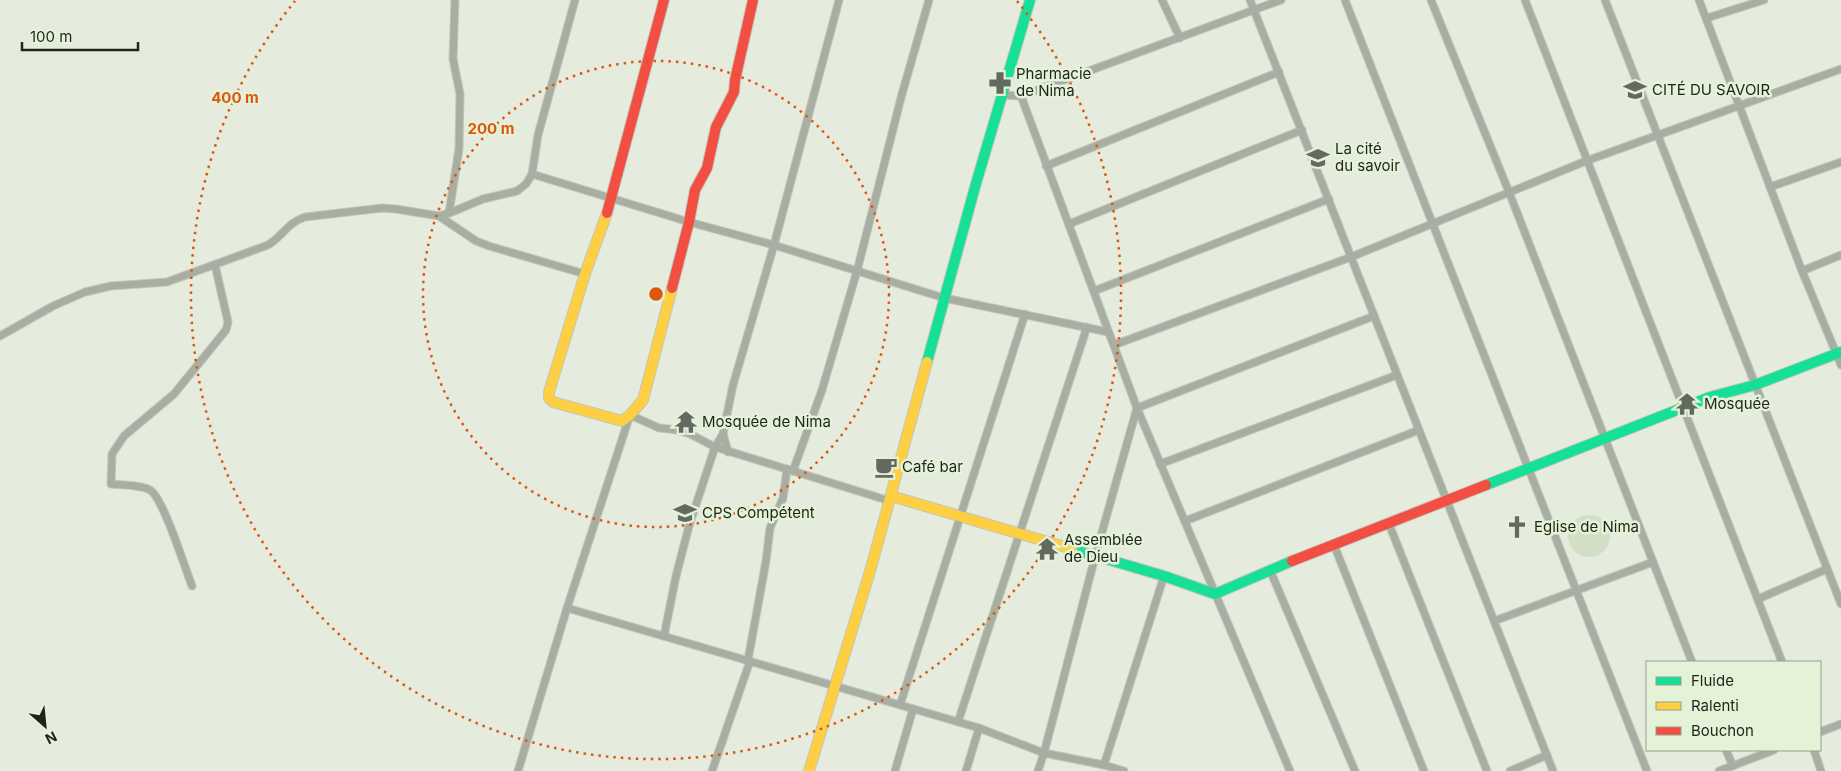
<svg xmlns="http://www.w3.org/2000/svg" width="1841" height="771" font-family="Inter,sans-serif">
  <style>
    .green { fill: #d2dfc6 }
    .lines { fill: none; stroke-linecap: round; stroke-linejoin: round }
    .street-casing { stroke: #c1c7bc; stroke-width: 9 }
    .fast-casing { stroke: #c1c7bc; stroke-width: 12 }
    .slow-casing { stroke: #c1c7bc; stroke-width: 12 }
    .jam-casing { stroke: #c1c7bc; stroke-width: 12 }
    .street { stroke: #a8aea2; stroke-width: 7 }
    .fast { stroke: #16e098; stroke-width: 10 }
    .slow { stroke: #ffcf43; stroke-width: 10 }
    .jam { stroke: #f24e42; stroke-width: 10 }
    .ring { fill: none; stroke: #de560d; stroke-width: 2.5; stroke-dasharray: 2.5 5 }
    .labels { text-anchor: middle; stroke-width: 5; stroke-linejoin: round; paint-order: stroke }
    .poi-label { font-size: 15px; fill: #1e241a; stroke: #e4f2d8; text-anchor: start }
    .centre { fill: #de560d; stroke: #e4f2d8; stroke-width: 2.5 }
    .ring-label { font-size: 15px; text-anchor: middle; font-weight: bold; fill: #de560d; stroke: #e4f2d8; stroke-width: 5; stroke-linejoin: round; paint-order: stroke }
  </style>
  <rect width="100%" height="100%" fill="#e5ecde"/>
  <!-- green -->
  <circle class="green" cx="1589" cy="536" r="21"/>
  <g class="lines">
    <defs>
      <g id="street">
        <path d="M1162,0L1180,38"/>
        <path d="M1250,0L1553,771"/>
        <path d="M1345,0L1647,771"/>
        <path d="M1431,0L1509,192L1692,662"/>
        <path d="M1525,0L1782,662"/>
        <path d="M1605,0L1841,604"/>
        <path d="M1699,0L1802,271L1841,365"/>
        <path d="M1707,18L1764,0"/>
        <path d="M1001,95L1021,96L1281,0"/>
        <path d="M1021,96L1137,408L1290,771"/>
        <path d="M1046,166L1279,72"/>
        <path d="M532,174L689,222L774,245L944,298L1108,332"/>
        <path d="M1770,187L1841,162"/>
        <path d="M449,213L459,149L460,94L453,59L455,0"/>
        <path d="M439,216L476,241L489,246L585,274"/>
        <path d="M1069,224L1302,130"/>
        <path d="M1802,271L1841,255"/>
        <path d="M1094,291L1329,199"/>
        <path d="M0,336L53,306L85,292L111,286L167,282L268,245C283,236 287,223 305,217L382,208L396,209L439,216L452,212L483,199L517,191L526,184L532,174L538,135L575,0"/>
        <path d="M1114,345L1351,257L1586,161L1841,69"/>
        <path d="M723,434L728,452"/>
        <path d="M1160,464L1397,375"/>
        <path d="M890,501L793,471L822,390L857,271L902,94L929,0"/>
        <path d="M1185,521L1419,430"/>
        <path d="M1389,524L1487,771"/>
        <path d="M1334,545L1424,771"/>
        <path d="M1270,570L1355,771"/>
        <path d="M192,586C185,568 163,497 150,490C141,485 121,485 111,484L112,454L124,436L174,394L226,330L228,322L215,265"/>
        <path d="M1758,599L1827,569"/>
        <path d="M567,608L979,728L1044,753L1104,765L1124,771"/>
        <path d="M1494,621L1653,562"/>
        <path d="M664,636L676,576L689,526L715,447L793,471"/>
        <path d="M748,660L766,561L770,528L783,498L787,469"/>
        <path d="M900,705L1025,314"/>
        <path d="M958,722L1087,327"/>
        <path d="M1820,732L1841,724"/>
        <path d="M1726,750L1733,766"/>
        <path d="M1814,750L1821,771"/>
        <path d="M1104,765L1164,576"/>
        <path d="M518,771L567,608L630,415L659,428L678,430L690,434L715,447L723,434L733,385L774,245L839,0"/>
        <path d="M712,771L750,661"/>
        <path d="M895,771L913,709"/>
        <path d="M966,771L979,728"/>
        <path d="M1038,771L1044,753L1095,557L1137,408L1374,316"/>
        <path d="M1510,771L1547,755"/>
        <path d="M1719,771L1774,750"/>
      </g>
      <g id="fast">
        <path d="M927,362L975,187L1030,0"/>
        <path d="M1486,485L1710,397L1755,385L1841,352"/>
        <path d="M1072,549L1164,576L1215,594L1292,561"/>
      </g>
      <g id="slow">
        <path d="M607,213L585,274L549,392V398L553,402L622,421L630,415L643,400L672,288"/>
        <path d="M891,496L1072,549"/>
        <path d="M809,771L871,568L927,362"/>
      </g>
      <g id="jam">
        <path d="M607,213L664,0"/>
        <path d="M672,288L689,222L695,190L707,168L716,127L734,92L735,80L753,0"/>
        <path d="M1292,561L1486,485"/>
      </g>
    </defs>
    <!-- street casing -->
    <use href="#street" class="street-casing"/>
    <!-- fast casing -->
    <use href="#fast" class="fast-casing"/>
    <!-- slow casing -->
    <use href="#slow" class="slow-casing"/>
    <!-- jam casing -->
    <use href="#jam" class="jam-casing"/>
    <!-- street -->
    <use href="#street" class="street"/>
    <!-- fast -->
    <use href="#fast" class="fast"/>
    <!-- slow -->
    <use href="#slow" class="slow"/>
    <!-- jam -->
    <use href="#jam" class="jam"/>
  </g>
  <!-- distance rings -->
  <g class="ring">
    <circle cx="656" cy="294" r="233"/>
    <path d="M1017 1A465 465 0 1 1 295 1"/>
  </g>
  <!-- icons -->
  <defs>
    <symbol id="pharmacy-bare" viewBox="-9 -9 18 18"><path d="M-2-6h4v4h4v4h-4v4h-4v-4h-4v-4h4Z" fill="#646a5f" stroke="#e4f2d8" stroke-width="2.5" paint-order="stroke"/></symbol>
    <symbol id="school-bare" viewBox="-9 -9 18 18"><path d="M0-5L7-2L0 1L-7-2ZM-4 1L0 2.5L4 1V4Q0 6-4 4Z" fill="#646a5f" stroke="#e4f2d8" stroke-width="2.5" paint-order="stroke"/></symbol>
    <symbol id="temple-bare" viewBox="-9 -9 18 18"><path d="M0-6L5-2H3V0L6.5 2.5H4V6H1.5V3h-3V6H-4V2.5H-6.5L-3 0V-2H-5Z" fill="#646a5f" stroke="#e4f2d8" stroke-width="2.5" paint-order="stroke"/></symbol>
    <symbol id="cafe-bare" viewBox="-9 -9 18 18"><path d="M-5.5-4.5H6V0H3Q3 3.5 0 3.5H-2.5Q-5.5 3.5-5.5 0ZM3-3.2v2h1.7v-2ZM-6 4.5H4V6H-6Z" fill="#646a5f" stroke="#e4f2d8" stroke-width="2.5" paint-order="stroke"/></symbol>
    <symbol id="church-bare" viewBox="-9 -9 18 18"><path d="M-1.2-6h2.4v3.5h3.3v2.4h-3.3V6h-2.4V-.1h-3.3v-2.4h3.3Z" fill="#646a5f" stroke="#e4f2d8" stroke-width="2.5" paint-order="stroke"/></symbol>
  </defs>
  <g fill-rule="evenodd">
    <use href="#pharmacy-bare" x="984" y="67" width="32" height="32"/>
    <use href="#school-bare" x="1619" y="74" width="32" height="32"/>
    <use href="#school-bare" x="1302" y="142" width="32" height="32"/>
    <use href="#temple-bare" x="1671" y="388" width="32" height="32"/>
    <use href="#temple-bare" x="670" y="406" width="32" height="32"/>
    <use href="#cafe-bare" x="870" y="451" width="32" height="32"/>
    <use href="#school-bare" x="669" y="497" width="32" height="32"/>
    <use href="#church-bare" x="1501" y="511" width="32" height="32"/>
    <use href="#temple-bare" x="1031" y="533" width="32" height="32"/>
  </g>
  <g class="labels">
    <!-- poi labels -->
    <g class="poi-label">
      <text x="1016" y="79">Pharmacie<tspan x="1016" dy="17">de Nima</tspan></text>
      <text x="1652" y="95">CITÉ DU SAVOIR</text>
      <text x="1335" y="154">La cité<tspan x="1335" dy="17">du savoir</tspan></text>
      <text x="1704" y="409">Mosquée</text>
      <text x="702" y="427">Mosquée de Nima</text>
      <text x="902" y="472">Café bar</text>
      <text x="702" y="518">CPS Compétent</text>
      <text x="1534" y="532">Eglise de Nima</text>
      <text x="1064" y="545">Assemblée<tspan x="1064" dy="17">de Dieu</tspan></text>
    </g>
  </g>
  <circle cx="656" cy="294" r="8" class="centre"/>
  <g class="ring-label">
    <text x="235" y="103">400 m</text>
    <text x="491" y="134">200 m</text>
  </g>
  <!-- legend -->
  <rect x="1646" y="661" width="175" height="90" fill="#e4f2d8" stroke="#95a08c"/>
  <rect x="1656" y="677" width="25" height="8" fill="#16e098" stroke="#95a08c"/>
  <text x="1691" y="686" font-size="15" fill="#1e241a">Fluide</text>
  <rect x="1656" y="702" width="25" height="8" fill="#ffcf43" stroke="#95a08c"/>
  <text x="1691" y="711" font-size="15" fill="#1e241a">Ralenti</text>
  <rect x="1656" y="727" width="25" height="8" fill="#f24e42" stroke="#95a08c"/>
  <text x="1691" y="736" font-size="15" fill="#1e241a">Bouchon</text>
  <!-- north arrow -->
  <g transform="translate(45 726) rotate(153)" stroke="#e4f2d8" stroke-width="4" paint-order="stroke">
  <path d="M0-4L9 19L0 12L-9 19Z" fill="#1e241a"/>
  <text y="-8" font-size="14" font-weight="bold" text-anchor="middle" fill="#1e241a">N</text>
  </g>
  <!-- scale -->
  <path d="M22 42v8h116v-8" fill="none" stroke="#1e241a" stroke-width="2.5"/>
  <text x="30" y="42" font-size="15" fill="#1e241a" stroke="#e4f2d8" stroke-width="4" paint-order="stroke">100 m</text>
</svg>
